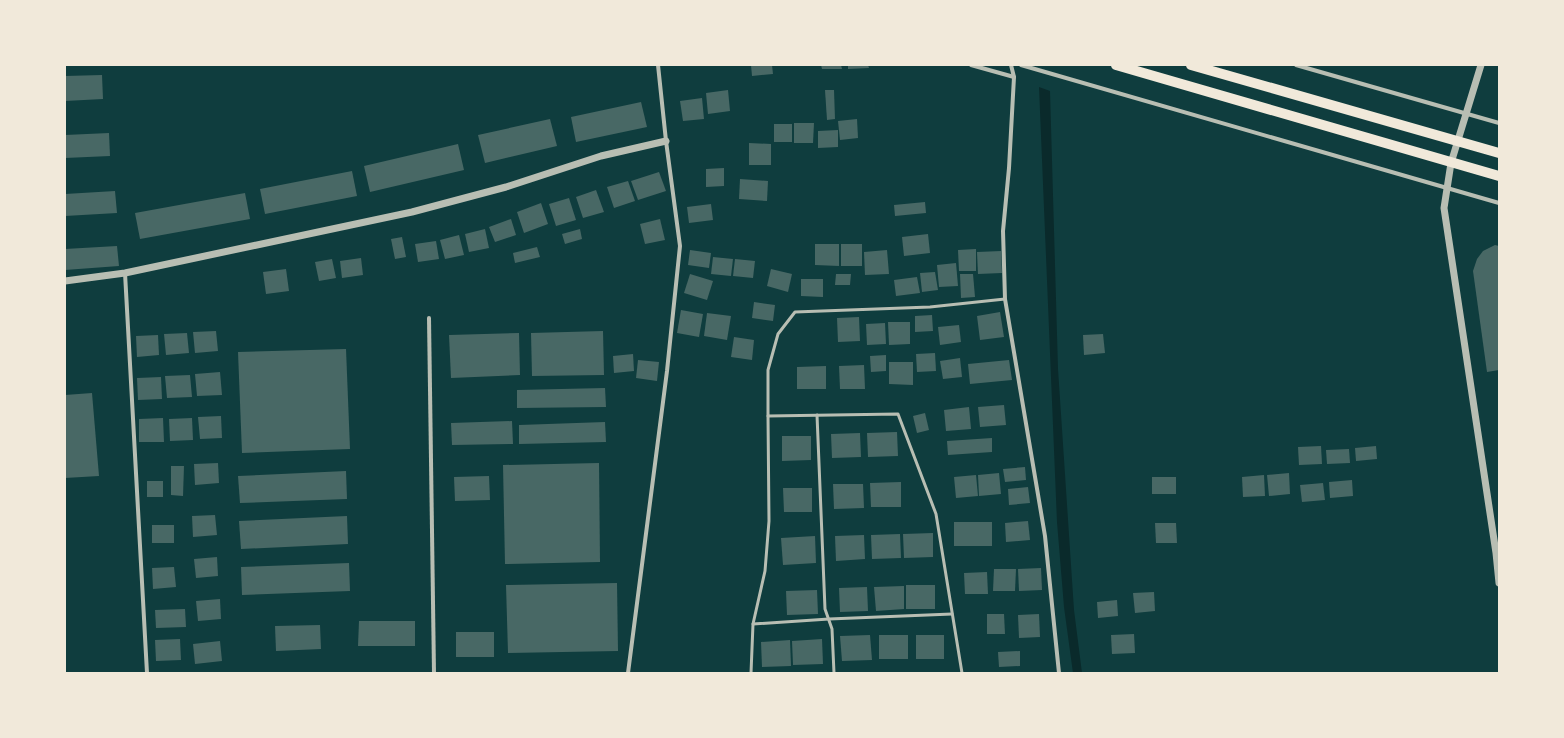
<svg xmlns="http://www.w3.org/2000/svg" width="1564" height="738" font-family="Merriweather,serif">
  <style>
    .water { fill: #0a2a2b }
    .building { fill: #486865 }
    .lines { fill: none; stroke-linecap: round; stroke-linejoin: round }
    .service { stroke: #b8beb3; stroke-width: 3 }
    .minor { stroke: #b8beb3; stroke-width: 4 }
    .tertiary { stroke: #b8beb3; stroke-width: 7 }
    .primary { stroke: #f1e9da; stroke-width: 10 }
  </style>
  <rect width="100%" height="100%" fill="#0f3d3e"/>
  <!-- water -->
  <path class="water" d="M1039,87L1050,91L1058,369L1074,610L1082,673H1073L1064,607L1057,522Z"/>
  <!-- building -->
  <g class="building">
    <path d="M751,65H772L773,74L752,76Z"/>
    <path d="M821,65H841L842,69H822Z"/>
    <path d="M848,65H868L869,68L848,69Z"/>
    <path d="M102,75L103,99L65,101V76Z"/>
    <path d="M728,90L730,111L708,114L706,93Z"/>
    <path d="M825,90H834L835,119L827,120Z"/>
    <path d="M702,98L704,119L683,121L680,101Z"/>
    <path d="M641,102L647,127L576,142L571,117Z"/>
    <path d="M550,119L557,146L485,163L478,135Z"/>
    <path d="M857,119L858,138L840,140L838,121Z"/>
    <path d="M794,123H814L813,143H794Z"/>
    <rect x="774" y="124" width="18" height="18"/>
    <path d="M838,130V147L818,148V131Z"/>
    <path d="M109,133L110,156L65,158V135Z"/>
    <path d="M749,143L771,144V165H749Z"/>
    <path d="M458,144L464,170L370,192L364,166Z"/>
    <path d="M724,168V186L706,187V169Z"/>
    <path d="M352,171L357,196L265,214L260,189Z"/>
    <path d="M659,172L666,191L638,200L631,181Z"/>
    <path d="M740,179L768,181L767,201L739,199Z"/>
    <path d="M628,181L635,201L614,208L607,187Z"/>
    <path d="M596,190L604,212L583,218L576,197Z"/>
    <path d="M115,191L117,213L65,216V194Z"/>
    <path d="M245,193L250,219L140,239L135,213Z"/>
    <path d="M569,198L576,220L556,226L549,204Z"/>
    <path d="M925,202L926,213L895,216L894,205Z"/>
    <path d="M541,203L548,224L524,233L517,212Z"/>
    <path d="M711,204L713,220L689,223L687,207Z"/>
    <path d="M511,219L516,235L495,242L489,227Z"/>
    <path d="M660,219L665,240L645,244L640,224Z"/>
    <path d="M485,229L489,248L469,252L465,234Z"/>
    <path d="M580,229L582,239L565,244L562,234Z"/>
    <path d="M928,234L930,253L904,256L902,237Z"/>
    <path d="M459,235L464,255L445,259L440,240Z"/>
    <path d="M402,237L406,257L395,259L391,239Z"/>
    <path d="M436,241L439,259L418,262L415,244Z"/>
    <path d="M815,244H839V266L815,265Z"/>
    <rect x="841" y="244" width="21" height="22"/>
    <path d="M1495,245L1499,246V370L1487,372L1473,271L1477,259L1483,251Z"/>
    <path d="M117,246L119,266L65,270V249Z"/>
    <path d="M537,247L540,257L515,263L513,253Z"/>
    <path d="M976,249V271H959L958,250Z"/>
    <path d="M690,250L711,253L709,268L688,265Z"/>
    <path d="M887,250L889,274L865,275L864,252Z"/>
    <path d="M1001,251L1002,273L978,274L977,252Z"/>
    <path d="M713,257L733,259L731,276L711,274Z"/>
    <path d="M361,258L363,275L342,278L340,261Z"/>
    <path d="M332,259L336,278L319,281L315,262Z"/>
    <path d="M735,259L755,261L753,278L733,276Z"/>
    <path d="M956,263L958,286L939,287L937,265Z"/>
    <path d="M286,269L289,291L266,294L263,272Z"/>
    <path d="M771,269L792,274L788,292L767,286Z"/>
    <path d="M935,272L938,290L922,292L920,273Z"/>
    <path d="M690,274L713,281L707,300L684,293Z"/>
    <path d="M836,274H851L850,285H835Z"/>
    <path d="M960,274H973L975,297L961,298Z"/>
    <path d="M917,277L920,293L896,296L894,280Z"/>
    <path d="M801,279H823V297L801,296Z"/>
    <path d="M754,302L775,305L773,321L752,318Z"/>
    <path d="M681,310L703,314L699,337L677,333Z"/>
    <path d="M1000,312L1004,337L980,340L977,316Z"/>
    <path d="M707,313L731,316L727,340L704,336Z"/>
    <path d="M932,315L933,331L915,332V316Z"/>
    <path d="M859,317L860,341L838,342L837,318Z"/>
    <path d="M888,322H910V344L889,345Z"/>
    <path d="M885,323L886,344L867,345L866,324Z"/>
    <path d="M959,325L961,342L940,345L938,327Z"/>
    <path d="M216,331L218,351L195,353L193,332Z"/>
    <path d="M603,331L604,375L532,376L531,333Z"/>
    <path d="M187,333L189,353L166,355L164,334Z"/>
    <path d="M519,333L520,375L451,378L449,335Z"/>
    <path d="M1103,334L1105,353L1084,355L1083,335Z"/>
    <path d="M158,335L159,355L137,357L136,336Z"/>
    <path d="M734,337L754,340L752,360L731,357Z"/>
    <path d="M346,349L350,449L242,453L238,352Z"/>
    <path d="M935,353L936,371L917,372L916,354Z"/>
    <path d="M633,354L634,371L614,373L613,356Z"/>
    <path d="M886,355V371L871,372L870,356Z"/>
    <path d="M960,358L962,377L943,379L940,361Z"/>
    <path d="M638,360L659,362L657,381L636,378Z"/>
    <path d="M1009,360L1012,380L970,384L968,364Z"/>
    <path d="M889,362H913V385L889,384Z"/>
    <path d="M864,365L865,389H840L839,366Z"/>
    <path d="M826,366V389H797V367Z"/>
    <path d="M220,372L222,395L197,396L195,374Z"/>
    <path d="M190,375L192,397L167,398L165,376Z"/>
    <path d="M161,377L162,399L138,400L137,378Z"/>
    <path d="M605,388L606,407L517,408V390Z"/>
    <path d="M92,393L99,476L65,478V395Z"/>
    <path d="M1004,405L1006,425L980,427L978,407Z"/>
    <path d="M969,407L971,429L946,431L944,410Z"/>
    <path d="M925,413L929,430L917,433L913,416Z"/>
    <path d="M221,416L222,438L200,439L198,417Z"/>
    <path d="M163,418L164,442H139V419Z"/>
    <path d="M192,418L193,440L170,441L169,419Z"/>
    <path d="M512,421L513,444L452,445L451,423Z"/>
    <path d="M605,422L606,442L519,444V425Z"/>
    <path d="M897,432L898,456L868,457L867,433Z"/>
    <path d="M860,433L861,457L832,458L831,434Z"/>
    <path d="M782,436H811V460L782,461Z"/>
    <path d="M992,438V452L948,455L947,441Z"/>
    <path d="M1321,446L1322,464L1299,465L1298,447Z"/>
    <path d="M1376,446L1377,459L1356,461L1355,448Z"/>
    <path d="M1349,449L1350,463L1327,464L1326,450Z"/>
    <path d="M218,463L219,483L195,485L194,464Z"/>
    <path d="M599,463L600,562L505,564L503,465Z"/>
    <path d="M171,466H184L183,496L171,495Z"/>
    <path d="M1025,467L1026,480L1005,482L1003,469Z"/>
    <path d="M346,471L347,499L240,503L238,476Z"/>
    <path d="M999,473L1001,494L979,496L978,475Z"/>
    <path d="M1289,473L1290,494L1269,496L1267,475Z"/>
    <path d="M976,475L978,496L956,498L954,477Z"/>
    <path d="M1264,475L1265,496L1243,497L1242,477Z"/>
    <path d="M489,476L490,500L455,501L454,477Z"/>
    <rect x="1152" y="477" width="24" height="17"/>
    <path d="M1352,480L1353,496L1330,498L1329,482Z"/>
    <rect x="147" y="481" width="16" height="16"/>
    <path d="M901,482V507H871L870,483Z"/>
    <path d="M1323,483L1325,500L1302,502L1300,485Z"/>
    <path d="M833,484H863L864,508L834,509Z"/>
    <path d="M1028,487L1030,503L1009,505L1008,489Z"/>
    <path d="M783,488H812V512H784Z"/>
    <path d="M215,515L217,535L193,537L192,516Z"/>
    <path d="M347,516L348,544L241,549L239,521Z"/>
    <path d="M1028,521L1030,540L1006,542L1005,523Z"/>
    <rect x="954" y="522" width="38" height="24"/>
    <path d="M1155,523H1176L1177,543H1156Z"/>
    <rect x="152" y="525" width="22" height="18"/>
    <path d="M933,533V557L904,558L903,534Z"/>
    <path d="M900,534L901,558L872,559L871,535Z"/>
    <path d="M864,535L865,559L836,561L835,536Z"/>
    <path d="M815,536L816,563L783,565L781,538Z"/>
    <path d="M217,557L218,576L196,578L194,559Z"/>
    <path d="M349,563L350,591L242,595L241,567Z"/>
    <path d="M174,567L176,587L153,589L152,568Z"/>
    <path d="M1041,568L1042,590L1019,591L1018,569Z"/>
    <path d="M994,569H1016L1015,591H993Z"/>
    <path d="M987,572L988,594H965L964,573Z"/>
    <path d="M617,583L618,651L508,653L506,585Z"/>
    <rect x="906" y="585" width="29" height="24"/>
    <path d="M904,586V609L876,611L874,587Z"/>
    <path d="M867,587L868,611L840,612L839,588Z"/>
    <path d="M817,590L818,614L787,615L786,591Z"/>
    <path d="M1154,592L1155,611L1135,613L1133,593Z"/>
    <path d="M220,599L221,619L198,621L196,601Z"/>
    <path d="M1117,600L1118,616L1098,618L1097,602Z"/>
    <path d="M185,609L186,627L156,628L155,610Z"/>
    <path d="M987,614H1004L1005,634H987Z"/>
    <path d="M1039,614L1040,637L1019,638L1018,615Z"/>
    <path d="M359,621H415V646H358Z"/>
    <path d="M320,625L321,649L276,651L275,626Z"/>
    <rect x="456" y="632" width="38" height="25"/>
    <path d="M1134,634L1135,653L1112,654L1111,635Z"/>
    <path d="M870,635L872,660L842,661L840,636Z"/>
    <rect x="879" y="635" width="29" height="24"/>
    <rect x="916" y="635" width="28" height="24"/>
    <path d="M180,639L181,660L156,661L155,640Z"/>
    <path d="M822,639L823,664L793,665L792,641Z"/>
    <path d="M790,640L791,666L762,667L761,642Z"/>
    <path d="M220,641L222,661L195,664L193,644Z"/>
    <path d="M1020,651V666L999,667L998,652Z"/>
  </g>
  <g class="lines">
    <!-- service -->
    <g class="service">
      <path d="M817,415L825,609L832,629L834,673"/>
      <path d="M753,624L829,619L952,614"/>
      <path d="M751,673L753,624L765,571L769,521L768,416"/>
      <path d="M962,673L936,514L898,414L768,416V370L778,334L795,312L930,307L1005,299"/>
    </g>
    <!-- minor -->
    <g class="minor">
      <path d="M971,65L1014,77"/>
      <path d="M1011,65L1014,77L1009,168L1003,231L1005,299L1045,536L1059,673"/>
      <path d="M1021,65L1499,203"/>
      <path d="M1296,65L1499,123"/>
      <path d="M125,273L147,673"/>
      <path d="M429,318L434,673"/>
      <path d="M628,673L667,371L680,246L666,141L658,65"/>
    </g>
    <!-- tertiary -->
    <g class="tertiary">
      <path d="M1481,65L1451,163L1444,208L1496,553L1499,583"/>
      <path d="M65,281L125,273L412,212L506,187L601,156L666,141"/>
    </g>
    <!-- primary -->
    <g class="primary">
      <path d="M1116,65L1499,176"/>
      <path d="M1191,65L1499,153"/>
    </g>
  </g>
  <!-- border -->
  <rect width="1564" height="738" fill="none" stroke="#f1e9da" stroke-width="132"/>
</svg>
